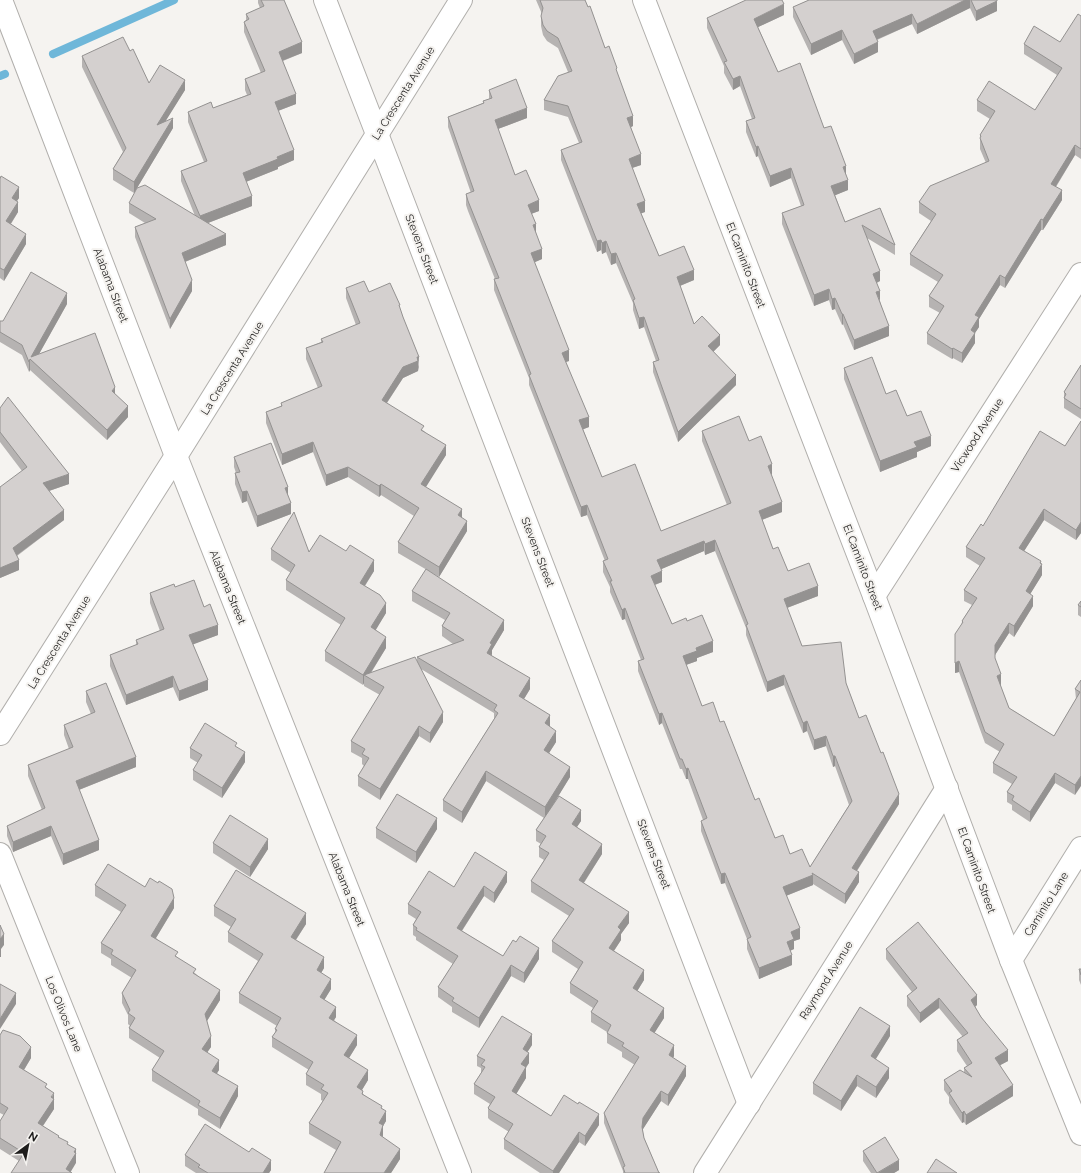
<svg xmlns="http://www.w3.org/2000/svg" width="1081" height="1173" font-family="Raleway,sans-serif">
  <style>
    .lines { fill: none; stroke-linecap: round; stroke-linejoin: round }
    .stream { stroke: #6fb7d9; stroke-width: 8 }
    .minor-casing { stroke: #b1afac; stroke-width: 24 }
    .tertiary-casing { stroke: #b1afac; stroke-width: 24 }
    .minor { stroke: #fff; stroke-width: 22 }
    .tertiary { stroke: #fff; stroke-width: 22 }
    .wall { fill: #b6b3b2; fill-rule: evenodd }
    .shaded-wall { fill: #949291 }
    .building { fill: #d4d0cf; stroke: #949291; fill-rule: evenodd }
    .labels { text-anchor: middle; stroke-width: 4; stroke-linejoin: round; paint-order: stroke }
    .street-label { font-size: 11px; fill: #1e1d1c; stroke: #f5f3f0 }
  </style>
  <rect width="100%" height="100%" fill="#f5f3f0"/>
  <g class="lines">
    <!-- stream -->
    <g class="stream">
      <path d="M53,54L174,0"/>
      <path d="M0,76L5,74"/>
    </g>
    <defs>
      <g id="minor">
        <path d="M1,0L176,456L460,1173"/>
        <path d="M325,0L391,170L749,1104"/>
        <path d="M644,0L874,596L1011,960L1081,1134"/>
        <path d="M874,596L1081,274"/>
        <path d="M0,854L128,1173"/>
        <path d="M1011,960L1081,848"/>
        <path d="M705,1173L947,788"/>
      </g>
      <path id="tertiary" d="M0,734L176,456L461,0"/>
    </defs>
    <!-- minor casing -->
    <use href="#minor" class="minor-casing"/>
    <!-- tertiary casing -->
    <use href="#tertiary" class="tertiary-casing"/>
    <!-- minor -->
    <use href="#minor" class="minor"/>
    <!-- tertiary -->
    <use href="#tertiary" class="tertiary"/>
  </g>
  <!-- wall -->
  <g class="wall">
    <path d="M258,0H284L302,53L283,61L296,104L278,111L294,160L278,167V169L246,182L252,206L208,223L226,245L185,262L192,291L170,329L135,237V227L145,223L129,213V203L195,216L181,181V171L204,162L188,122V112L213,108L247,95L245,90V79L261,73L244,32V22L246,20V14L260,8L258,3Z"/>
    <path d="M536,0H585L605,48L617,73L633,126L631,127L641,165L632,168L645,212L641,213L659,256L694,280L680,286L694,324L720,345L713,352L736,385L678,442L653,372V362L656,361L644,327L639,329L633,310V303L616,263L611,265L606,252L602,254L601,250L597,252L561,160V150L579,143L568,117L544,110V100L568,72L558,48L547,41L543,35L541,26V16L542,14Z"/>
    <path d="M809,0H997V11L976,21L970,8L917,34L912,24L877,40L878,52L854,64L842,40L811,55L793,17V7Z"/>
    <path d="M784,15L758,27L778,72L824,128L846,174L848,190L835,195L845,222L880,208L895,245V255L867,238L880,281L877,283L880,301L889,336L854,350L843,324L842,325L835,309L832,310L829,300L814,306L782,224V213L801,206L791,178L770,187L758,156L756,157L746,132V121L752,119L740,86L733,90L724,73V66L707,28V18Z"/>
    <path d="M1081,16V159L1075,155L1056,187L1062,200L1043,230H1041L1005,288L1000,285L979,319V327L975,333V343L962,363L953,358L952,359L927,344V333L940,313L929,307V296L938,282L910,265V254L931,221L919,213V202L986,163L980,149V135L990,119L977,111V100L1035,110L1057,75L1024,54V44L1060,42Z"/>
    <path d="M82,56L149,83L185,90L165,121L173,128L134,193L113,180V169L123,152L82,67Z"/>
    <path d="M489,90L527,118L498,129L515,175L539,211L531,214L542,259L534,262L569,361L566,362L589,427L583,429L602,477L661,531L727,505L702,441V431L749,441L772,474L771,475L782,512L762,520L773,549L788,571L818,596L787,608L802,646L846,683L859,718L899,804L857,871L859,882L845,904L813,884V885L786,896L800,939L794,941V949L790,951L792,965L759,979L747,949V939L725,883L721,884L701,831V821L703,820L688,779H686L682,769H680L662,723L659,725L638,671V661L641,660L625,619L622,620L610,592V587L603,572V561H605L587,515L581,517L529,385V378L494,290V279H495L468,211L466,205V194L471,193L448,127V117L483,103V101L489,99ZM704,551L705,555L715,551L746,628V635L767,692L784,685L803,733L807,731L814,750L826,746L833,767L835,766L849,805L810,867L790,854L775,838L755,800L720,722L702,706L686,665L697,661V658L713,652L687,621L672,624L655,585L662,582L661,569Z"/>
    <path d="M0,179L19,198L17,201L18,212L11,224L26,244L4,281L0,278Z"/>
    <path d="M346,288L369,292L400,310L419,367L418,371L403,378L387,403L424,431L446,455L425,487L462,518L467,531L439,577L398,553V542L414,516L381,495L379,497L348,477L326,486L313,452L282,465L266,423V412L281,406V403L318,388L306,359V348L321,342V339L356,325L346,298Z"/>
    <path d="M67,304L39,354L115,394L128,417L107,440L30,370L29,372L22,355L0,342V321H3Z"/>
    <path d="M1081,365V419L1064,408V392Z"/>
    <path d="M844,368L886,394L907,416L931,446L917,452V457L880,472L844,379Z"/>
    <path d="M0,408L69,484L49,491L64,520L17,556L19,570L0,578L22,471L0,442Z"/>
    <path d="M1081,421V533L1076,540L1044,520L1024,551L1041,564L1042,575L1030,594L1033,606L1014,637L1009,633L995,655V658L1001,685H1000L1009,708L1054,736L1076,699L1075,689L1081,680L1075,795L1055,783L1030,822L1012,810V805L1007,802V792L1012,784L993,773V763L1000,752L985,743L959,672L955,673L962,621L972,605L964,601V590L980,566L966,557V547L983,526L1065,446Z"/>
    <path d="M234,457L288,495L291,514L257,527L247,501L242,503L235,484V473H236L234,467Z"/>
    <path d="M271,549L309,552L374,571L365,586L386,613L375,630L386,648L371,673L417,662V657L453,644L442,636V626L445,620L412,601V591L504,630L492,650V656L530,689L524,699L550,726L549,727L556,742L549,753L570,777L550,809L581,821L577,827L602,854L584,883L629,923L621,934V940L614,951L644,980L637,991L664,1018L654,1033L674,1056L673,1058L686,1076L668,1106L661,1101L643,1129V1132L644,1138L659,1173H660H623V1171L604,1123V1113L635,1065L622,1057V1052L607,1043V1032L591,1022V1012L593,1008L570,993V983L578,969L552,952V941L569,916L531,892V881L544,860L539,857V847L541,844L536,841V830L544,818L486,781L462,823L443,811V800L494,719V713L421,669L443,722L430,743L419,736L380,800L358,786V776L364,766L362,764V758L351,752V741L380,695L364,686V683L363,685L325,661V651L341,625L286,590V580L291,573L271,560Z"/>
    <path d="M175,587L204,607L218,635L193,644L208,690L179,701L173,687L126,705L110,666V655L136,645V640L160,631L150,603V593Z"/>
    <path d="M1081,601V617L1078,615V605Z"/>
    <path d="M86,691L136,767L79,790L99,850L63,865L51,836L13,852L7,836V826L42,810L28,776V765L69,749L64,735V725L91,714L86,702Z"/>
    <path d="M237,747L245,762L222,798L193,780V770L198,763L190,758V748Z"/>
    <path d="M376,828L437,829L416,863L376,838Z"/>
    <path d="M213,843L268,849L250,877L213,853Z"/>
    <path d="M507,882L494,903L484,896L462,931L503,956L539,959L524,983L511,976L479,1028L452,1012V1007L438,997V987L453,964L416,940V937L413,935V925L416,919L408,914V904L454,887Z"/>
    <path d="M95,885L174,908L156,938L196,974L220,1000L207,1021L211,1047L207,1052L219,1070L217,1073L238,1096L220,1129L198,1115V1109L152,1081V1070L160,1058L129,1038V1028L130,1026L128,1024V1015L122,1003V993L132,978L111,965V959L101,953V943L121,912L95,896Z"/>
    <path d="M214,906L306,924L296,940L324,968L321,973L331,989L324,1000L336,1017L334,1020L357,1045L349,1058L368,1080L362,1090L363,1094L382,1109L386,1121L383,1126V1137L400,1159L391,1173H324L336,1150L309,1134V1123L323,1101L321,1100V1094L306,1085V1074L309,1070L272,1047V1037L275,1033V1029L277,1026L239,1003V993L258,961L228,942V932L231,927L214,916Z"/>
    <path d="M886,949L977,1005L975,1007L1008,1061L1000,1065L1013,1096L966,1125L964,1122L962,1123L949,1103V1097L944,1090V1080L964,1073V1068L967,1066L957,1051V1040L963,1037L939,1008L920,1023L907,1006V996L912,992L886,959Z"/>
    <path d="M1079,969H1081V985L1079,980Z"/>
    <path d="M0,1035L31,1058L24,1070L47,1088L54,1103V1109L43,1126L59,1137L68,1145L76,1149V1163L19,1161L0,1149V1121L4,1115L0,1113Z"/>
    <path d="M890,1036L875,1059L889,1078L876,1098L857,1086L841,1111L813,1094V1083Z"/>
    <path d="M532,1045L527,1052L529,1063L526,1067V1078L516,1094L551,1116L599,1125L585,1146L579,1142L559,1173H540L504,1149V1139L509,1132L490,1120L488,1118V1108L490,1104L474,1094V1084L481,1073V1068L477,1066V1056Z"/>
    <path d="M863,1151L899,1170L894,1173H871L863,1161Z"/>
    <path d="M185,1155L271,1170L269,1173H196L185,1166Z"/>
  </g>
  <!-- shaded-wall -->
  <g class="shaded-wall">
    <path d="M965,0H970V8L917,34V24Z"/>
    <path d="M997,1V11L976,21V11Z"/>
    <path d="M784,4V15L754,29V19Z"/>
    <path d="M912,14V24L873,41V31Z"/>
    <path d="M842,30V40L811,55V44Z"/>
    <path d="M302,42V53L279,62V52Z"/>
    <path d="M878,42V52L854,64V54Z"/>
    <path d="M740,76V86L733,90V79Z"/>
    <path d="M185,80V90L157,135V125Z"/>
    <path d="M296,94V104L275,112V102Z"/>
    <path d="M527,108V118L495,130V120Z"/>
    <path d="M633,116V126L627,129V118Z"/>
    <path d="M173,118V128L134,193V182Z"/>
    <path d="M1075,145V155L1051,194V184Z"/>
    <path d="M758,146V156L756,157V147Z"/>
    <path d="M294,150V160L278,167V169L243,183V173L277,157Z"/>
    <path d="M641,154V165L629,169V159Z"/>
    <path d="M846,166V177L843,167Z"/>
    <path d="M791,168V178L770,187V176Z"/>
    <path d="M848,180V190L831,197V186Z"/>
    <path d="M19,187V198L12,208V198Z"/>
    <path d="M1062,190V200L1043,230V220Z"/>
    <path d="M252,196V206L200,226V216Z"/>
    <path d="M539,200V211L528,215V205Z"/>
    <path d="M645,201V212L637,215V204Z"/>
    <path d="M18,202V212L6,231V221Z"/>
    <path d="M1041,219V230L1005,288V278Z"/>
    <path d="M536,224V235L533,225Z"/>
    <path d="M26,234V244L4,281V270Z"/>
    <path d="M226,234V245L182,263V253Z"/>
    <path d="M601,240V250L597,252V241Z"/>
    <path d="M606,241V252L602,254V243Z"/>
    <path d="M542,249V259L531,264V253Z"/>
    <path d="M616,253V263L611,265V254Z"/>
    <path d="M694,270V280L677,287V277Z"/>
    <path d="M880,271V281L873,284V274Z"/>
    <path d="M1000,275V285L979,319V327L975,333V343L962,363V353L975,315Z"/>
    <path d="M192,280V291L170,329V319Z"/>
    <path d="M829,289V300L814,306V295Z"/>
    <path d="M880,291V301L876,292Z"/>
    <path d="M67,293V304L34,363L31,357Z"/>
    <path d="M835,298V309L832,310V299Z"/>
    <path d="M842,314H843V324L842,325Z"/>
    <path d="M644,317V327L639,329V318Z"/>
    <path d="M889,326V336L854,350V340Z"/>
    <path d="M720,335V345L708,357V346Z"/>
    <path d="M953,348V358L952,359V349Z"/>
    <path d="M569,350V361L562,363V353Z"/>
    <path d="M417,357H419L418,371L403,378L382,410V400L403,367Z"/>
    <path d="M30,359V370L29,372V362Z"/>
    <path d="M736,375V385L678,442V432Z"/>
    <path d="M115,387V397L112,391Z"/>
    <path d="M128,406V417L107,440V430Z"/>
    <path d="M589,417V427L579,431V420Z"/>
    <path d="M931,436V446L917,452V457L880,472V461L914,442Z"/>
    <path d="M313,442V452L282,465V454Z"/>
    <path d="M446,445V455L421,495V484Z"/>
    <path d="M772,464V474L768,476V466Z"/>
    <path d="M348,467V477L326,486V475Z"/>
    <path d="M69,474V484L43,493V483Z"/>
    <path d="M381,484V495L379,497V486Z"/>
    <path d="M288,487V497L285,488Z"/>
    <path d="M247,491V501L242,503V492Z"/>
    <path d="M782,502V512L759,521V511Z"/>
    <path d="M291,503V514L257,527V516Z"/>
    <path d="M587,505V515L581,517V507Z"/>
    <path d="M462,509V520L458,515Z"/>
    <path d="M1044,509V520L1019,559V548Z"/>
    <path d="M64,510V520L13,558V548Z"/>
    <path d="M467,521V531L439,577V567Z"/>
    <path d="M1081,522V533L1076,540V530Z"/>
    <path d="M715,540V551L705,555V544Z"/>
    <path d="M704,541V551L657,571V560Z"/>
    <path d="M19,560V570L0,578V568Z"/>
    <path d="M374,560V571L360,593V583Z"/>
    <path d="M1041,561V566L1042,564V575L1026,601V591Z"/>
    <path d="M662,571V582L651,586V576Z"/>
    <path d="M818,586V596L784,609V599Z"/>
    <path d="M1033,596V606L1014,637V626Z"/>
    <path d="M386,603V613L371,638V627Z"/>
    <path d="M625,608V619L622,620V610Z"/>
    <path d="M504,620V630L492,650V654L487,663V653L490,643Z"/>
    <path d="M1009,623V633L995,655V645Z"/>
    <path d="M218,625V635L189,646V635Z"/>
    <path d="M386,637V648L368,677L364,675V683L363,685V675Z"/>
    <path d="M713,641V652L697,658V661L683,666V656L696,648Z"/>
    <path d="M959,661V672L955,673V663Z"/>
    <path d="M1001,674V685L997,686V676Z"/>
    <path d="M784,675V685L767,692V682Z"/>
    <path d="M173,676V687L126,705V695Z"/>
    <path d="M530,678V689L519,707V696Z"/>
    <path d="M208,680V690L179,701V691Z"/>
    <path d="M443,712V722L430,743V733Z"/>
    <path d="M662,713V723L659,725V714Z"/>
    <path d="M550,715V726L545,734V723Z"/>
    <path d="M807,721V731L803,733V723Z"/>
    <path d="M419,726V736L380,800V789Z"/>
    <path d="M556,731V742L544,761V750Z"/>
    <path d="M826,736V746L814,750V740Z"/>
    <path d="M245,752V762L222,798V788Z"/>
    <path d="M833,756H835V766L833,767Z"/>
    <path d="M136,757V767L76,791V781Z"/>
    <path d="M570,767V777L545,818V807Z"/>
    <path d="M688,768V779H686V769Z"/>
    <path d="M486,771V781L462,823V812Z"/>
    <path d="M1055,773V783L1030,822V812Z"/>
    <path d="M1081,776V786L1075,795V785Z"/>
    <path d="M899,794V804L852,878V868Z"/>
    <path d="M581,810V821L572,834V824Z"/>
    <path d="M437,818V829L416,863V852Z"/>
    <path d="M51,826V836L13,852V842Z"/>
    <path d="M268,839V849L250,877V867Z"/>
    <path d="M99,840V850L63,865V854Z"/>
    <path d="M602,844V854L579,890V880Z"/>
    <path d="M507,872V882L494,903V893Z"/>
    <path d="M859,872V882L845,904V894Z"/>
    <path d="M725,873V883L721,884V874Z"/>
    <path d="M813,875V885L783,897V887Z"/>
    <path d="M484,886V896L457,938V928Z"/>
    <path d="M174,898V908L151,946V936Z"/>
    <path d="M629,912V923L621,934V940L609,958V948L618,927Z"/>
    <path d="M306,913V924L291,947V937Z"/>
    <path d="M800,928V939L794,941V949L787,952V942L791,932Z"/>
    <path d="M4,934V945L1,949V957H0V939Z"/>
    <path d="M539,948V959L524,983V973Z"/>
    <path d="M792,955V965L759,979V968Z"/>
    <path d="M324,957V968L317,980V970Z"/>
    <path d="M511,965V976L479,1028V1018Z"/>
    <path d="M644,970V980L633,998V988Z"/>
    <path d="M331,979V989L320,1007V997Z"/>
    <path d="M220,990V1000L205,1024V1014Z"/>
    <path d="M16,993V1004L0,1029V1019Z"/>
    <path d="M977,995V1005L971,1010V1000Z"/>
    <path d="M939,998V1008L920,1023V1013Z"/>
    <path d="M336,1007V1017L329,1028V1018Z"/>
    <path d="M664,1008V1018L650,1040V1030Z"/>
    <path d="M890,1026V1036L871,1067V1056Z"/>
    <path d="M532,1034V1045L523,1059V1049Z"/>
    <path d="M357,1035V1045L344,1066V1055Z"/>
    <path d="M211,1036V1047L202,1060V1049Z"/>
    <path d="M674,1045V1056L669,1065V1055Z"/>
    <path d="M31,1047V1058L19,1078V1067Z"/>
    <path d="M1008,1050V1061L995,1068V1058Z"/>
    <path d="M529,1053V1063L521,1075V1064Z"/>
    <path d="M219,1060V1070L212,1081V1071Z"/>
    <path d="M686,1066V1076L668,1106V1095Z"/>
    <path d="M526,1067V1078L512,1101V1091Z"/>
    <path d="M889,1068V1078L876,1098V1087Z"/>
    <path d="M368,1070V1080L357,1098V1087Z"/>
    <path d="M857,1075V1086L841,1111V1101Z"/>
    <path d="M1013,1085V1096L966,1125V1115Z"/>
    <path d="M238,1086V1096L220,1129V1118Z"/>
    <path d="M661,1091V1101L643,1129L642,1137V1127L643,1118Z"/>
    <path d="M54,1093V1109L38,1133V1123Z"/>
    <path d="M386,1111V1121L383,1126V1135L380,1145L379,1123Z"/>
    <path d="M964,1111V1122L962,1123V1113Z"/>
    <path d="M599,1114V1125L585,1146V1136Z"/>
    <path d="M579,1132V1142L559,1173H553V1171Z"/>
    <path d="M76,1149V1163L70,1173L66,1169Z"/>
    <path d="M400,1149V1159L391,1173H384Z"/>
    <path d="M271,1160V1170L269,1173H263Z"/>
    <path d="M899,1160V1170L894,1173H878Z"/>
  </g>
  <!-- building -->
  <g class="building">
    <path d="M261,0H284L302,42L279,52L296,94L275,102L294,150L277,157L278,159L243,173L252,196L200,216L181,171L207,161L188,112L211,102L213,108L251,94L245,79L265,71L244,22L249,19L246,14L264,6Z"/>
    <path d="M540,0H585L588,7L590,6L605,48L609,46L617,68L616,69L633,116L627,118L641,154L629,159L645,201L637,204L659,256L684,246L694,270L677,277L694,324L702,316L720,335L708,346L736,375L678,432L653,362L659,360L644,317L639,318L633,300L635,299L616,253L611,254L606,241L602,243L601,240L597,241L561,150L582,142L568,106L544,100L558,76L572,71L558,38L547,31L543,25L541,16L543,8Z"/>
    <path d="M746,0H782L784,4L754,19L778,72L800,63L824,128L831,126L846,166L843,167L848,180L831,186L845,222L880,208L895,245L862,225L880,271L873,274L880,291L876,292L889,326L854,340L843,314H842L835,298L832,299L829,289L814,295L782,213L804,205L791,168L770,176L758,146L756,147L746,121L755,118L740,76L733,79L724,62L727,61L707,18Z"/>
    <path d="M809,0H965L917,24L912,14L873,31L878,42L854,54L842,30L811,44L793,7Z"/>
    <path d="M971,0H997V1L976,11Z"/>
    <path d="M1078,14L1081,16V149L1075,145L1051,184L1062,190L1043,220L1041,219L1005,278L1000,275L975,315L979,317L971,330L975,333L962,353L953,348L952,349L927,333L944,306L929,296L943,275L910,254L936,214L919,202L930,186L989,161L980,138L981,136L980,135L995,111L977,100L989,81L1035,110L1062,68L1024,44L1034,26L1060,42Z"/>
    <path d="M123,37L130,51L133,49L149,83L160,65L185,80L157,125L173,118L134,182L113,169L126,148L82,56Z"/>
    <path d="M516,79L527,108L495,120L515,175L526,170L539,200L528,205L536,224L533,225L542,249L531,253L569,350L562,353L589,417L579,420L602,477L635,464L661,531L731,503L702,431L739,416L749,441L761,436L772,464L768,466L782,502L759,511L773,549L778,547L788,571L809,563L818,586L784,599L802,646L841,642L846,683L859,718L866,715L881,753L883,752L899,794L852,868L859,872L845,894L812,873L813,875L783,887L800,928L791,932L794,939L787,942L792,955L759,968L747,939L751,937L725,873L721,874L701,821L707,818L688,768L686,769L682,759H680L662,713L659,714L638,661L644,659L625,608L622,610L610,581H612L603,561L608,559L587,505L581,507L529,375L531,374L494,279L499,278L468,201L466,194L474,191L448,117L484,103L483,101L492,98L489,90ZM715,540L748,624L746,625L767,682L784,675L803,723L807,721L814,740L826,736L833,756H835L852,801L810,867L802,849L790,854L783,835L775,838L759,798L755,800L724,721L720,722L713,702L702,706L683,656L697,651L696,648L713,641L702,615L687,621L686,618L672,624L651,576L662,571L657,560L704,541L705,544Z"/>
    <path d="M1,176L19,187L12,198L18,202L6,221L26,234L4,270L0,268V179Z"/>
    <path d="M145,185L226,234L182,253L192,280L170,319L135,227L156,219L129,203L137,188Z"/>
    <path d="M31,272L67,293L31,357L95,333L115,387L112,391L128,406L107,430L30,359L29,362L22,345L0,332V321H3Z"/>
    <path d="M364,281L369,292L390,283L400,305H399L403,317L419,357H417L418,361L403,367L382,400L424,426L421,430L446,445L421,484L462,509L458,515L467,521L439,567L398,542L419,508L381,484L379,486L348,467L326,475L313,442L282,454L266,412L282,406L281,403L322,386L306,348L323,342L321,339L360,323L346,288Z"/>
    <path d="M872,357L886,394L896,390L907,416L921,411L931,436L914,442L917,447L880,461L844,368Z"/>
    <path d="M1081,365V409L1064,398L1066,394L1064,392Z"/>
    <path d="M8,397L69,474L43,483L64,510L13,548L19,560L0,568V487L27,467L0,432V408Z"/>
    <path d="M1081,421V522L1076,530L1044,509L1019,548L1041,561L1040,563L1042,564L1026,591L1033,596L1014,626L1009,623L995,645V658L1001,674L997,676L1009,708L1054,736L1080,692L1075,689L1081,680V776L1075,785L1055,773L1030,812L1012,800L1014,796L1007,792L1017,777L993,763L1004,744L985,732L959,661L955,663V634L963,622L962,621L977,598L964,590L985,558L966,547L981,524L983,526L1040,431L1065,446Z"/>
    <path d="M271,443L288,487L285,488L291,503L257,516L247,491L242,492L235,473L240,472L234,457Z"/>
    <path d="M294,512L309,552L320,535L346,551L350,545L374,560L360,583L380,595L386,603L371,627L386,637L363,675L325,651L345,618L286,580L295,565L271,549Z"/>
    <path d="M426,569L504,620L490,643L492,644L487,653L530,678L519,696L550,715L545,723L556,731L544,750L570,767L545,807L486,771L462,812L443,800L498,713L494,710L497,705L417,657L464,640L442,626L450,613L412,591Z"/>
    <path d="M194,580L204,607L210,604L218,625L189,635L208,680L179,691L173,676L126,695L110,655L138,644L136,640L164,629L150,593L174,584L175,587Z"/>
    <path d="M1081,601V607L1078,605Z"/>
    <path d="M415,657L443,712L430,733L419,726L380,789L358,776L369,758L362,754L365,749L351,741L384,687L364,675Z"/>
    <path d="M106,683L136,757L76,781L99,840L63,854L51,826L13,842L7,826L45,808L28,765L73,747L64,725L95,712L86,691Z"/>
    <path d="M205,723L237,743L235,746L245,752L222,788L193,770L202,755L190,748Z"/>
    <path d="M397,794L437,818L416,852L376,828Z"/>
    <path d="M559,796L581,810L572,824L602,844L579,880L629,912L618,927L621,930L609,948L644,970L633,988L664,1008L650,1030L674,1045L669,1055L686,1066L668,1095L661,1091L643,1118L642,1127L644,1138L659,1173H660H625L623,1167L625,1166L604,1113L639,1057L622,1046L624,1043L607,1033L611,1025L591,1012L598,1001L570,983L583,962L552,941L574,909L531,881L549,853L539,847L546,836L536,830Z"/>
    <path d="M230,815L268,839L250,867L213,843Z"/>
    <path d="M475,852L507,872L494,893L484,886L457,928L503,956L513,940L516,942L520,936L539,948L524,973L511,965L479,1018L452,1001L454,998L438,987L458,956L416,930L417,928L413,925L421,912L408,904L429,871L454,887Z"/>
    <path d="M108,864L145,887L150,878L158,883L159,881L172,889L174,898L151,936L178,952L175,956L196,969L193,973L220,990L205,1014L211,1036L202,1049L219,1060L212,1071L238,1086L220,1118L198,1105L200,1101L152,1070L164,1051L129,1028L135,1018L128,1013L130,1010L122,993L136,970L111,954L113,950L101,943L126,905L95,885Z"/>
    <path d="M236,870L306,913L291,937L324,957L317,970L331,979L320,997L336,1007L329,1018L357,1035L344,1055L368,1070L357,1087L363,1091L362,1094L382,1106L381,1108L386,1111L379,1123L383,1125L380,1135L400,1149L384,1173H324L341,1142L309,1123L328,1093L321,1089L324,1085L306,1074L313,1062L272,1037L277,1030L275,1029L281,1018L239,993L263,954L228,932L236,919L214,906Z"/>
    <path d="M918,922L977,995L971,1000L981,1017L1008,1050L995,1058L1013,1085L966,1115L964,1111L962,1113L949,1093L952,1091L944,1080L960,1070L972,1077L964,1068L972,1063L957,1040L968,1033L939,998L920,1013L907,996L917,988L886,949Z"/>
    <path d="M0,925L4,934L0,939Z"/>
    <path d="M1079,969H1081V975Z"/>
    <path d="M0,984L16,993L0,1019Z"/>
    <path d="M860,1007L890,1026L871,1056L889,1068L876,1087L857,1075L841,1101L813,1083Z"/>
    <path d="M502,1016L532,1034L523,1049L529,1053L521,1064L526,1067L512,1091L551,1116L564,1095L578,1104L579,1102L599,1114L585,1136L579,1132L553,1171L504,1139L513,1124L490,1110L488,1108L495,1097L474,1084L485,1067L481,1065L485,1060L477,1056Z"/>
    <path d="M3,1030L20,1036L31,1047L19,1067L47,1084L45,1087L54,1093L51,1097L54,1099L38,1123L59,1136L58,1137L68,1142L67,1144L76,1149L74,1152L76,1153L66,1169L72,1173H11L24,1153L0,1138V1121L8,1108L0,1103V1035Z"/>
    <path d="M205,1124L249,1152L252,1148L271,1160L263,1173H208L198,1167L200,1165L185,1155Z"/>
    <path d="M885,1137L899,1160L877,1173L863,1151Z"/>
    <path d="M936,1159L957,1173H927Z"/>
  </g>
  <g class="labels">
    <!-- street labels -->
    <g class="street-label">
      <text transform="translate(403 93) rotate(-58)" y="4">La Crescenta Avenue</text>
      <text transform="translate(422 249) rotate(69)" y="4">Stevens Street</text>
      <text transform="translate(746 265) rotate(69)" y="4">El Caminito Street</text>
      <text transform="translate(111 285) rotate(69)" y="4">Alabama Street</text>
      <text transform="translate(232 368) rotate(-58)" y="4">La Crescenta Avenue</text>
      <text transform="translate(977 435) rotate(-57)" y="4">Vicwood Avenue</text>
      <text transform="translate(538 552) rotate(69)" y="4">Stevens Street</text>
      <text transform="translate(863 567) rotate(69)" y="4">El Caminito Street</text>
      <text transform="translate(228 587) rotate(68)" y="4">Alabama Street</text>
      <text transform="translate(59 642) rotate(-58)" y="4">La Crescenta Avenue</text>
      <text transform="translate(654 854) rotate(69)" y="4">Stevens Street</text>
      <text transform="translate(977 870) rotate(70)" y="4">El Caminito Street</text>
      <text transform="translate(347 889) rotate(68)" y="4">Alabama Street</text>
      <text transform="translate(1046 904) rotate(-58)" y="4">Caminito Lane</text>
      <text transform="translate(826 980) rotate(-58)" y="4">Raymond Avenue</text>
      <text transform="translate(64 1014) rotate(68)" y="4">Los Olivos Lane</text>
    </g>
  </g>
  <!-- north arrow -->
  <g transform="translate(28 1145) rotate(32)" stroke="#f5f3f0" stroke-width="3" paint-order="stroke">
  <path d="M0-3L7 15L0 10L-7 15Z" fill="#1e1d1c"/>
  <text y="-6" font-size="11" font-weight="bold" text-anchor="middle" fill="#1e1d1c">N</text>
  </g>
</svg>
